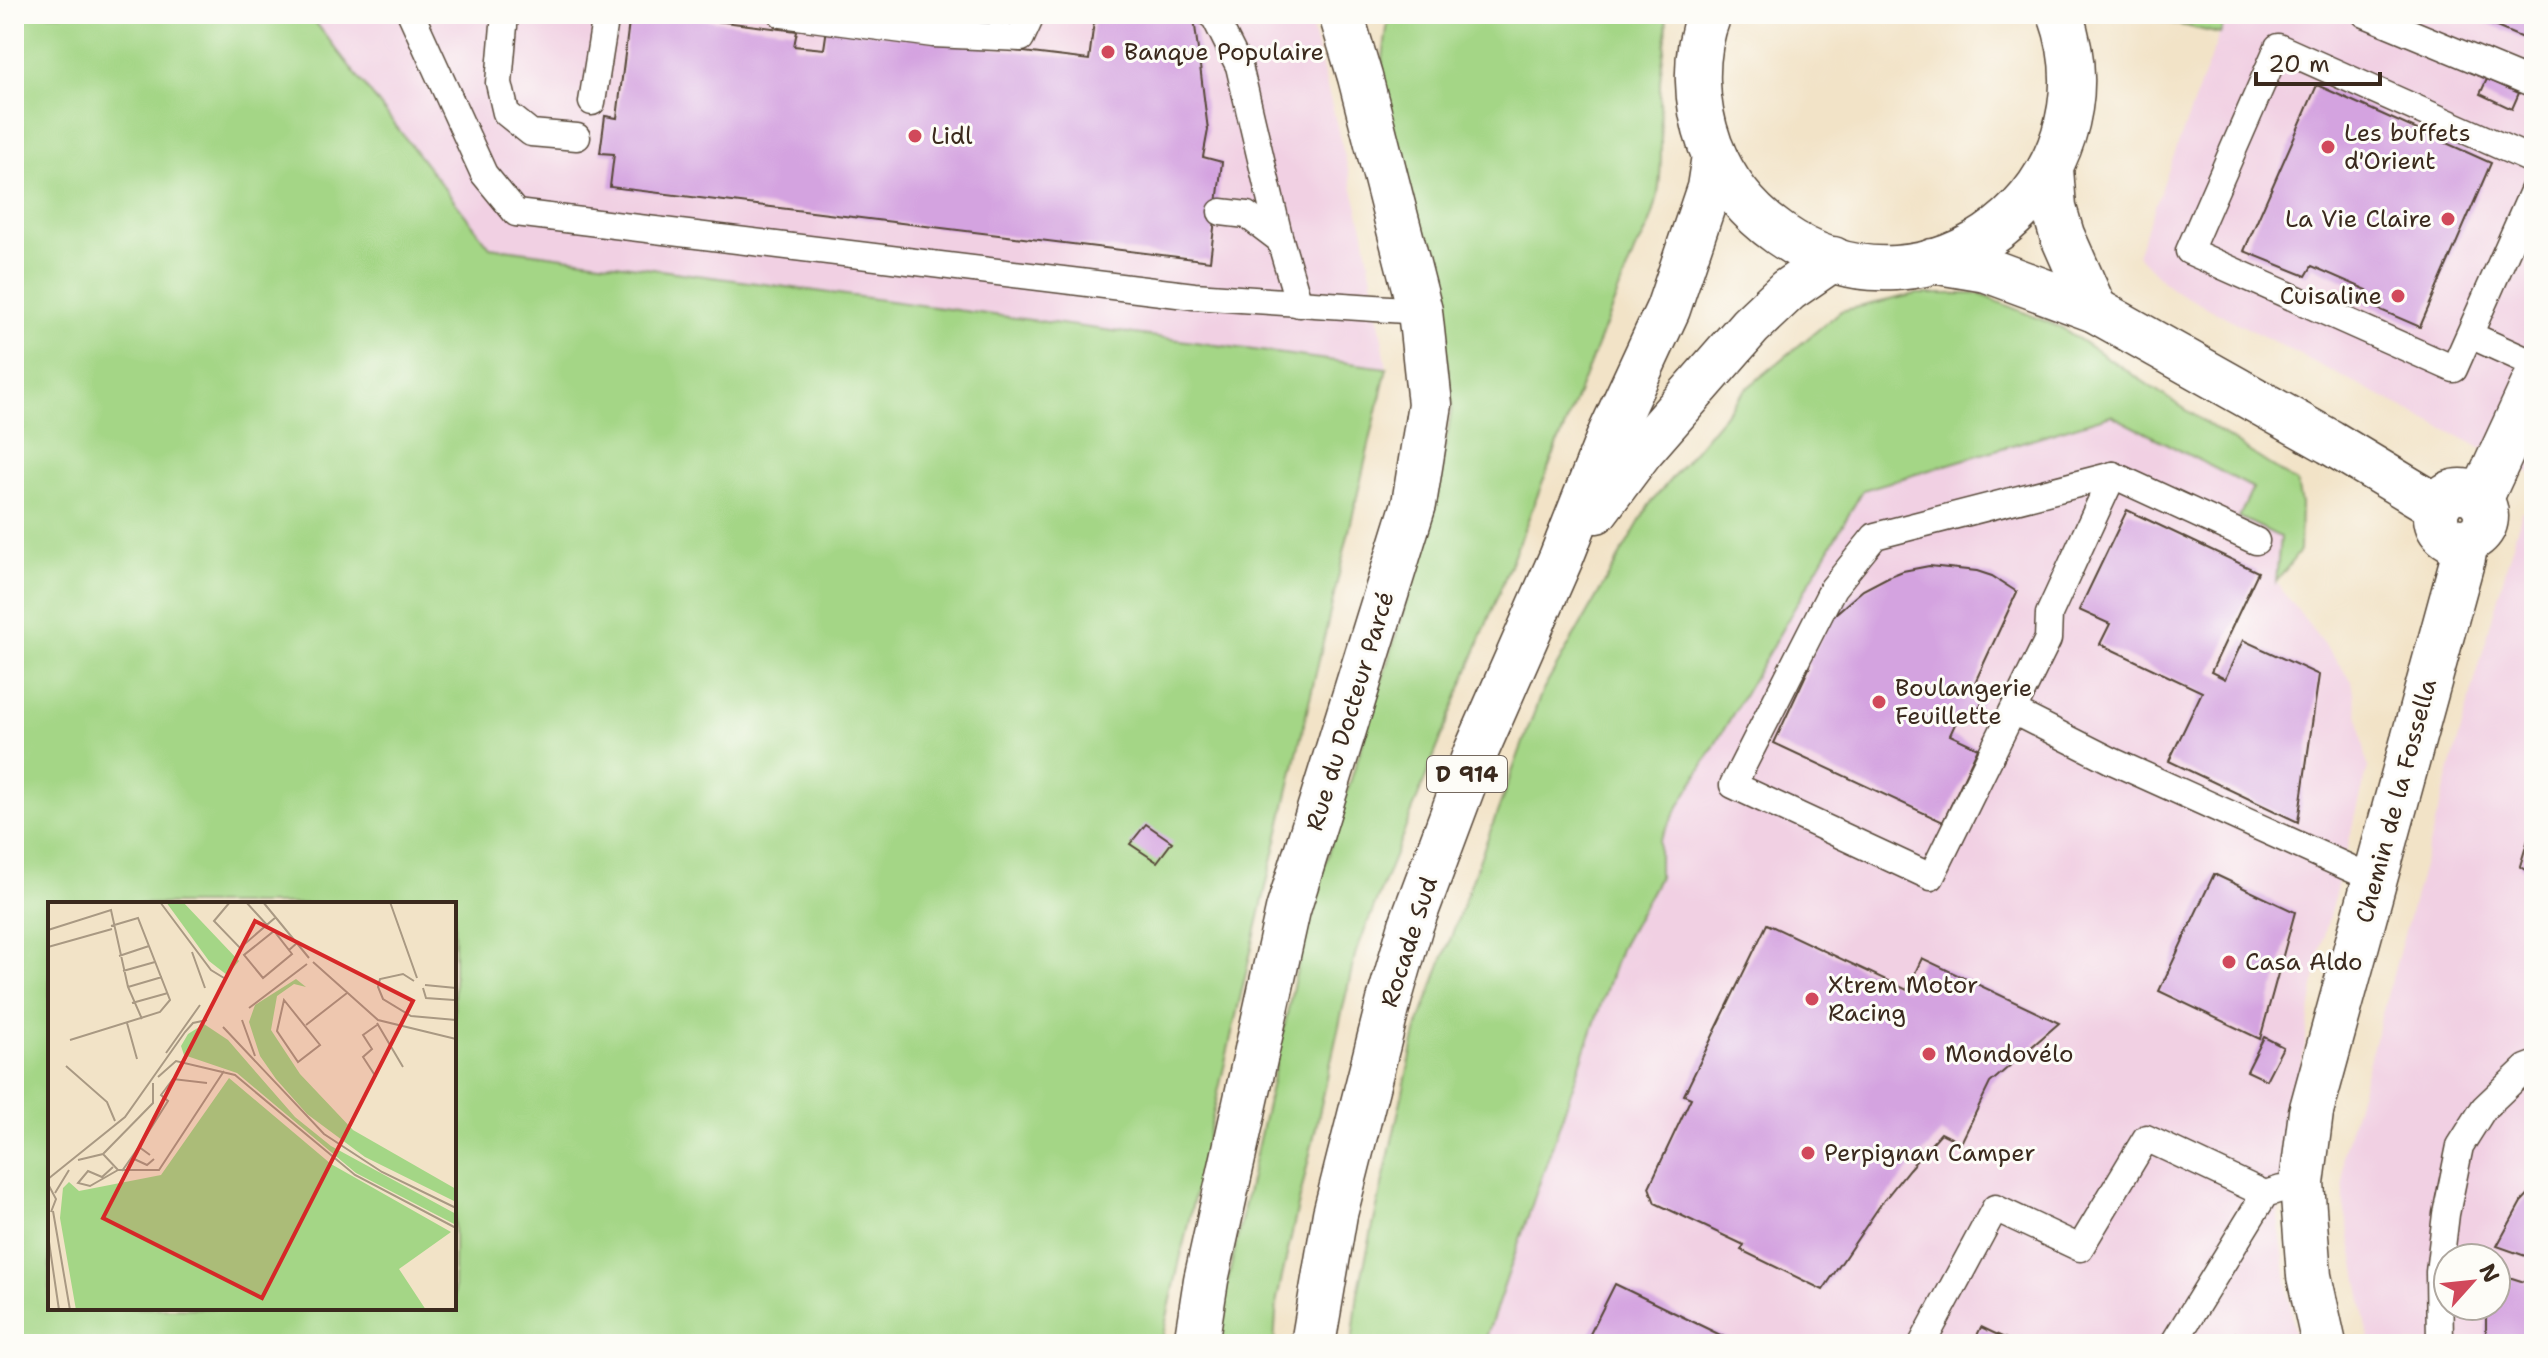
<svg xmlns="http://www.w3.org/2000/svg" width="2548" height="1358" font-family="'Shantell Sans',sans-serif">
  <style>
    .built { fill: #f1d0e3; fill-rule: evenodd }
    .green { fill: #a4d686; stroke: #708052; stroke-width: 2; fill-rule: evenodd }
    .building { fill: #d4a3e0 }
    .lines { fill: none; stroke-linecap: round; stroke-linejoin: round }
    .service-casing { stroke: #564637; stroke-width: 29 }
    .minor-casing { stroke: #564637; stroke-width: 47 }
    .tertiary-casing { stroke: #564637; stroke-width: 47 }
    .primary-casing { stroke: #564637; stroke-width: 47 }
    .service { stroke: #fff; stroke-width: 26 }
    .minor { stroke: #fff; stroke-width: 44 }
    .tertiary { stroke: #fff; stroke-width: 44 }
    .primary { stroke: #fff; stroke-width: 44 }
    .poi-dot { fill: #d1495b; stroke: #fdfcf7; stroke-width: 3 }
    .labels { text-anchor: middle; stroke-width: 6; stroke-linejoin: round; paint-order: stroke }
    .shield { fill: #fdfcf7; stroke: #75695f; stroke-width: 2 }
    .shield-label { font-size: 22px; font-weight: bold; fill: #3b2a1e }
    .poi-label { font-size: 24px; fill: #3b2a1e; stroke: #fdfcf7; text-anchor: start }
    .street-label { font-size: 24px; fill: #3b2a1e; stroke: #fdfcf7 }
    .inset-road { fill: none; stroke: #a99983; stroke-width: 2 }
    .view { fill: #d62828; fill-opacity: 0.15; stroke: #d62828; stroke-width: 4 }
    .inset-edge { fill: none; stroke: #3b2a1e; stroke-width: 4 }
  </style>
  <rect width="100%" height="100%" fill="#fdfcf7"/>
  <filter id="ink" filterUnits="userSpaceOnUse"><feTurbulence type="fractalNoise" baseFrequency=".0125" numOctaves="2"/><feDisplacementMap in="SourceGraphic" scale="16" xChannelSelector="R" yChannelSelector="G"/><feConvolveMatrix kernelMatrix="1 2 1 2 8 2 1 2 1" color-interpolation-filters="sRGB"/></filter>
  <filter id="wash" filterUnits="userSpaceOnUse"><feTurbulence type="fractalNoise" baseFrequency=".006" numOctaves="4" result="noise"/><feDisplacementMap in="SourceGraphic" scale="32" xChannelSelector="R" yChannelSelector="G"/><feGaussianBlur stdDeviation="1.8" result="paint"/><feColorMatrix in="noise" values="0 0 0 0 0 0 0 0 0 0 0 0 0 0 0 0 0 1.4 0 .05"/><feComposite in="paint" operator="in"/></filter>
  <g filter="url(#wash)">
    <rect width="100%" height="100%" fill="#f2e3c7"/>
    <!-- built -->
    <g class="built">
      <path d="M309,14H1306L1311,24L1364,232L1387,368L490,247Z"/>
      <path d="M2227,14H2534V475L2171,289L2137,254Z"/>
      <path d="M2111,415L2253,489L2280,537L2276,582L2352,681L2368,768L2319,955L2278,1217L2296,1344H1484L1620,949L1659,877V841L1863,490Z"/>
      <path d="M2522,511L2534,517V1344H2370L2344,1205L2343,1154ZM2448,1258H2496V1306H2448Z"/>
    </g>
    <!-- green -->
    <g class="green">
      <path d="M14,14H309L490,247L1387,368L1204,1153L1161,1344H14ZM50,904H454V1308H50Z"/>
      <path d="M1389,14H1666C1669,37 1661,59 1660,82C1659,138 1671,202 1635,250L1355,955L1277,1299L1274,1344H1218L1227,1284L1309,915L1435,509L1452,406L1441,307L1380,80Z"/>
      <path d="M2133,14H2227L2220,34Z"/>
      <path d="M1916,294H1979L2062,328L2297,483L2301,504L2300,551L2276,582L2280,537L2239,517L2253,488L2111,415L1863,490L1659,841V877L1620,949L1484,1344H1352L1358,1293L1417,1029L1541,694L1649,505L1746,389L1841,311Z"/>
    </g>
    <g id="blocks">
      <!-- building -->
      <g class="building">
        <path d="M630,14H659L797,31L794,46L824,49L827,28L1089,60L1095,14H1168L1194,18L1208,130L1203,157L1222,162L1210,261L610,187L614,154L600,153L605,116L617,118Z"/>
        <path d="M2466,14H2534V43Z"/>
        <path d="M2487,79L2519,93L2512,109L2480,94Z"/>
        <path d="M2317,85L2491,163L2420,327L2362,302L2367,290L2312,266L2306,276L2244,251Z"/>
        <path d="M2127,510L2258,572L2211,672L2225,679L2243,640L2319,675L2298,822L2169,761L2202,692L2100,644L2110,624L2079,610Z"/>
        <path d="M1929,566L1977,571L1992,576L2017,592L1971,691L1984,697L1974,720L1960,713L1950,735L1978,748L1943,822L1774,743L1810,666L1807,665L1834,615L1863,590L1888,577L1903,571Z"/>
        <path d="M2533,823H2534V875L2520,866Z"/>
        <path d="M1146,824L1172,842L1157,862L1130,844Z"/>
        <path d="M2214,874L2295,912L2260,1039L2159,991Z"/>
        <path d="M1767,924L1907,990L1922,958L2059,1023L1990,1083L1961,1143L1941,1133L1909,1169L1881,1204L1823,1290L1741,1250L1744,1245L1655,1203L1649,1187L1691,1098L1684,1095Z"/>
        <path d="M2264,1037L2283,1047L2266,1080L2247,1071Z"/>
        <path d="M2534,1188V1259L2497,1246L2521,1202Z"/>
        <path d="M2496,1273L2534,1285V1344H2486V1306H2496Z"/>
        <path d="M1615,1284L1739,1344H1585Z"/>
        <path d="M1981,1327L2017,1344H1973Z"/>
        <path d="M2236,1333L2254,1344H2230Z"/>
      </g>
    </g>
  </g>
  <g filter="url(#ink)">
    <use href="#blocks" fill-opacity="0" stroke="#564637" stroke-width="2"/>
    <g class="lines">
      <defs>
        <g id="service">
          <path d="M411,14L484,174L516,213L1194,296L1420,311"/>
          <path d="M505,14L499,83L506,113L531,133L577,137"/>
          <path d="M782,14L933,34L1021,38L1032,14"/>
          <path d="M1210,14L1215,18L1239,66L1280,240"/>
          <path d="M2365,14L2534,84"/>
          <path d="M592,102L606,14"/>
          <path d="M2534,161L2278,47L2189,251L2454,369L2534,189"/>
          <path d="M1221,212L1247,215L1280,240L1299,304"/>
          <path d="M2470,335L2534,364"/>
          <path d="M2113,475L2049,614L2048,639L1931,877L1733,785L1833,588L1875,536Z"/>
          <path d="M2113,475L2256,541"/>
          <path d="M2013,711L2110,760L2374,879"/>
          <path d="M1922,1344L1995,1208L2080,1248L2146,1138L2265,1194"/>
          <path d="M2173,1344L2265,1194L2281,1189"/>
          <path d="M2440,1344L2439,1272L2446,1214L2460,1146L2484,1108L2526,1068L2534,1065"/>
        </g>
        <g id="minor">
          <path d="M2480,500L2534,383"/>
          <path d="M1196,1344L1206,1280L1288,910L1414,504L1430,404L1420,311L1360,77L1341,14"/>
        </g>
        <g id="tertiary">
          <path d="M2051,169L2054,208L2062,235L2095,310"/>
          <path d="M1933,261L1987,270L2095,310L2330,442L2438,507"/>
          <circle cx="2461" cy="516" r="25"/>
          <path d="M2324,1344L2309,1276L2302,1183L2311,1112L2463,558L2466,541"/>
        </g>
        <g id="primary">
          <path d="M1709,14C1693,55 1695,104 1710,145C1724,181 1748,212 1780,234C1930,339 2122,185 2060,14"/>
          <path d="M1596,511L1641,451L1750,326L1788,290L1833,259"/>
          <path d="M1313,1344L1335,1214L1390,997L1411,925L1475,754L1561,558L1610,434L1668,309L1709,188L1714,156"/>
        </g>
      </defs>
      <!-- service casing -->
      <use href="#service" class="service-casing"/>
      <!-- minor casing -->
      <use href="#minor" class="minor-casing"/>
      <!-- tertiary casing -->
      <use href="#tertiary" class="tertiary-casing"/>
      <!-- primary casing -->
      <use href="#primary" class="primary-casing"/>
      <!-- service -->
      <use href="#service" class="service"/>
      <!-- minor -->
      <use href="#minor" class="minor"/>
      <!-- tertiary -->
      <use href="#tertiary" class="tertiary"/>
      <!-- primary -->
      <use href="#primary" class="primary"/>
    </g>
  </g>
  <!-- markers -->
  <g class="poi-dot">
    <circle cx="1108" cy="52" r="8"/>
    <circle cx="915" cy="136" r="8"/>
    <circle cx="2328" cy="147" r="8"/>
    <circle cx="2448" cy="219" r="8"/>
    <circle cx="2398" cy="296" r="8"/>
    <circle cx="1879" cy="702" r="8"/>
    <circle cx="2229" cy="962" r="8"/>
    <circle cx="1812" cy="999" r="8"/>
    <circle cx="1929" cy="1054" r="8"/>
    <circle cx="1808" cy="1153" r="8"/>
  </g>
  <g class="labels">
    <!-- shield labels -->
    <rect class="shield" x="1427" y="756" width="80" height="36" rx="6"/>
    <g class="shield-label">
      <text x="1467" y="782">D 914</text>
    </g>
    <!-- poi labels -->
    <g class="poi-label">
      <text x="1124" y="60">Banque Populaire</text>
      <text x="2344" y="141">Les buffets<tspan x="2344" dy="28">d'Orient</tspan></text>
      <text x="931" y="144">Lidl</text>
      <text x="2432" y="227" text-anchor="end">La Vie Claire</text>
      <text x="2382" y="304" text-anchor="end">Cuisaline</text>
      <text x="1895" y="696">Boulangerie<tspan x="1895" dy="28">Feuillette</tspan></text>
      <text x="2245" y="970">Casa Aldo</text>
      <text x="1828" y="993">Xtrem Motor<tspan x="1828" dy="28">Racing</tspan></text>
      <text x="1945" y="1062">Mondovélo</text>
      <text x="1824" y="1161">Perpignan Camper</text>
    </g>
    <!-- street labels -->
    <g class="street-label">
      <text transform="translate(1350 711) rotate(-73)" y="8">Rue du Docteur Parcé</text>
      <text transform="translate(2396 801) rotate(-75)" y="8">Chemin de la Fossella</text>
      <text transform="translate(1409 942) rotate(-72)" y="8">Rocade Sud</text>
    </g>
  </g>
  <!-- overview -->
  <g transform="translate(48 902)">
    <rect width="408" height="408" fill="#f2e3c7"/>
    <path d="M118,0H135L191,59L179,73L161,59ZM248,77L258,85L246,82L229,94L223,128L252,172L305,228L408,287V300L317,255L259,212L228,177L212,154L201,120L207,103ZM156,122L180,138L247,215L283,244L408,312V323L308,271L189,171L136,153L133,144L140,132ZM181,176L283,262L403,330L351,367L378,408H28L12,316L15,286L21,280L31,289L113,273Z" fill="#a4d686"/>
    <path class="inset-road" d="M112,0L163,68L176,76M182,0L166,19L192,46L228,15M198,0L219,23M215,0L261,56M342,0L369,76M0,28L63,8L80,85L94,117M0,45L64,27M241,48L244,52L215,76L196,53L226,29L241,48L249,41M144,50L157,86M71,54L101,44M265,60L330,118L408,137M75,69L107,60M366,79L355,72L332,77L330,85L335,97L363,114L408,118M377,83L408,86M80,85L114,75M375,86L378,96L406,98M236,98L272,143L250,160L229,129ZM84,101L120,91M201,106L259,62M194,118L207,154M79,121L89,157M329,121L355,165M258,123L299,91M175,125L276,232L334,270L408,306M22,138L112,110L122,98L90,16L63,24M118,151L152,103M18,164L59,200L67,219M110,175L128,159L187,173L307,273L408,326M328,175L315,155L324,147L315,133L329,123M91,245L120,199L113,193L125,177L159,181M55,252L70,268H111L176,169M84,256L99,263L106,257M30,258L55,252L105,201V181M65,265L54,275L40,269L30,281L42,284L70,268M74,269L91,245L102,253M0,277L77,215L137,130L145,121L159,118M0,282L8,297L3,310M7,291L21,268M5,309L22,408M0,333L11,408"/>
    <path class="view" d="M207,19L365,99L214,396L55,316Z"/>
    <rect width="408" height="408" class="inset-edge"/>
  </g>
  <!-- margin -->
  <rect width="2548" height="1358" fill="none" stroke="#fdfcf7" stroke-width="48"/>
  <!-- north arrow -->
  <g transform="translate(2472 1282) rotate(63)"><circle r="38" fill="#fdfcf7" stroke="#afa8a0" stroke-width="2"/>
  <path d="M0-6L14 30L0 20L-14 30Z" fill="#d1495b"/>
  <text y="-12" font-size="22" font-weight="bold" text-anchor="middle" fill="#3b2a1e">N</text>
  </g>
  <!-- scale -->
  <path d="M2256 72v12h124v-12" fill="none" stroke="#3b2a1e" stroke-width="4"/>
  <text x="2268" y="72" font-size="24" fill="#3b2a1e" stroke="#fdfcf7" stroke-width="6" paint-order="stroke">20 m</text>
</svg>
